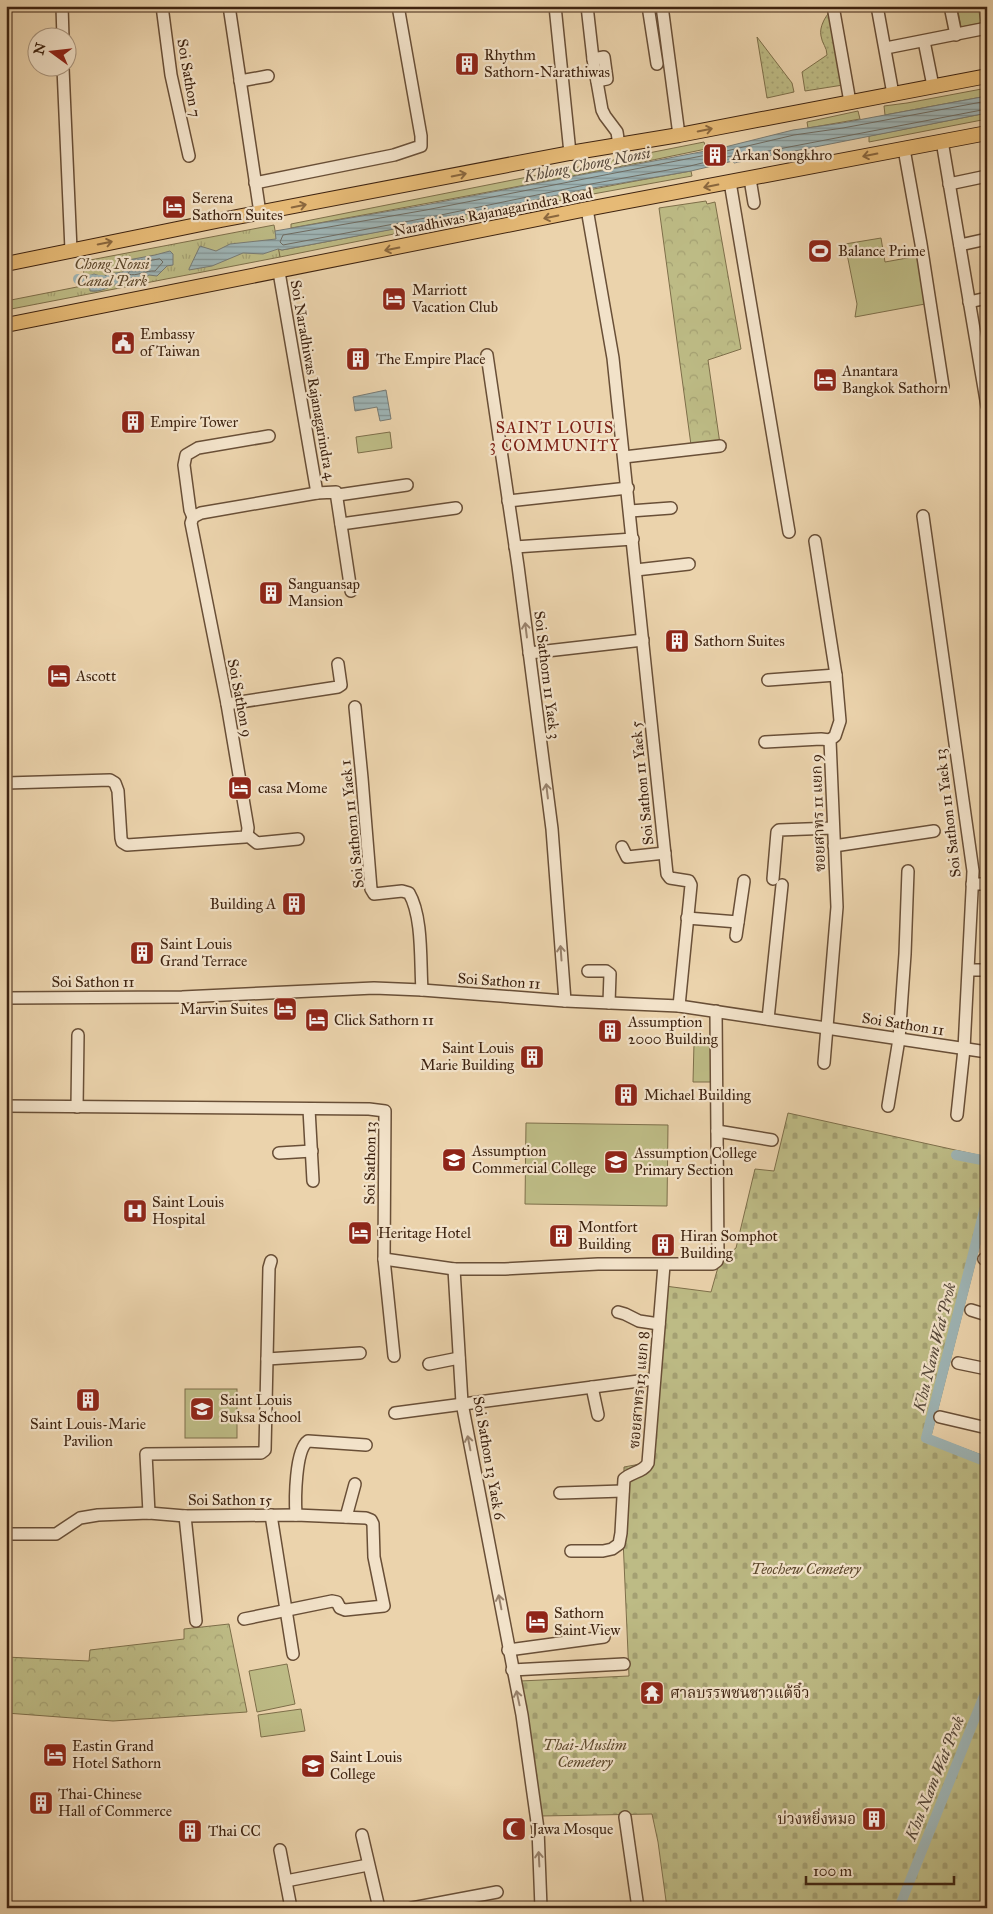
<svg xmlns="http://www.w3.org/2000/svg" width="993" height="1914" font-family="'IM FELL Great Primer','Noto Serif Thai',serif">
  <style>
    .grass { fill: #bdbb85; stroke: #7e6f4a }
    .forest { fill: url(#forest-crowns); stroke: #7e6f4a }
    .cemetery { fill: url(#cemetery-stones); stroke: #7e6f4a }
    .park { fill: url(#park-tufts); stroke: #7e6f4a }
    .garden { fill: url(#garden-dots); stroke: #7e6f4a }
    .water { fill: url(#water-rules); stroke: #787b74 }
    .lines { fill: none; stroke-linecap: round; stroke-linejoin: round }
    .shore { stroke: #6e6c63; stroke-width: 1 }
    .canal { stroke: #9eb5b6; stroke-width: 10 }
    .minor-casing { stroke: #694f37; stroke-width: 14 }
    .major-casing { stroke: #3e2310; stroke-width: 16 }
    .minor { stroke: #f2e2c9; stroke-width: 11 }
    .major { stroke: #e6ba76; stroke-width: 14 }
    .oneway { stroke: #8a673e }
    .oneway2 { stroke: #98826c }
    .labels { text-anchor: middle; stroke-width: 4.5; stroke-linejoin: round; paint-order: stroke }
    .poi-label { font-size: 15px; fill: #3e2310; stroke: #f2e2c9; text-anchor: start }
    .street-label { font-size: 15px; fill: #3e2310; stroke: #f2e2c9 }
    .park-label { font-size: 15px; font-style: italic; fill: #5e492d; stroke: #f2e2c9 }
    .water-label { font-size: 16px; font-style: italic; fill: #56483a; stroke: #f2e2c9 }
    .neighbourhood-label { font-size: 16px; letter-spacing: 1px; fill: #7a1f14; stroke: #f2e2c9 }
  </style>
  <defs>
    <pattern id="forest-crowns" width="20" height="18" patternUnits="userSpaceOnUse" patternTransform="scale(1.25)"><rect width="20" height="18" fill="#bdbb85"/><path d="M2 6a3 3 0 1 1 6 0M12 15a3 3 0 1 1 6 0" fill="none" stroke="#a4a072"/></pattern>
    <pattern id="cemetery-stones" width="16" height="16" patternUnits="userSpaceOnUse" patternTransform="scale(1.25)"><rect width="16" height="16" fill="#bdbb85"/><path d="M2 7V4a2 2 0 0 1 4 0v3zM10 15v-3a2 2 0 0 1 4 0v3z" fill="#a4a072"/></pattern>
    <pattern id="park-tufts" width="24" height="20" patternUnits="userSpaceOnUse" patternTransform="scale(1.25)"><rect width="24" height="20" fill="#bdbb85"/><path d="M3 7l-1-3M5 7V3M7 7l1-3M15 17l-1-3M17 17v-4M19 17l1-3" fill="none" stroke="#a4a072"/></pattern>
    <pattern id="garden-dots" width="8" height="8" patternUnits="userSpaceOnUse" patternTransform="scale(1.25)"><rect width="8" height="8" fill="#bdbb85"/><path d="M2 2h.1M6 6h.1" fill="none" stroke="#a4a072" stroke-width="1.8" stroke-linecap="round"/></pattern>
    <pattern id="water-rules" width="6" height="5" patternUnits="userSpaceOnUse" patternTransform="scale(1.25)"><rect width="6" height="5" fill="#9eb5b6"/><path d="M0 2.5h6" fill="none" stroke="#829393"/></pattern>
  </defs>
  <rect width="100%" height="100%" fill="#ebd3ac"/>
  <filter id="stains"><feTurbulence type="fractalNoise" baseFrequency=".004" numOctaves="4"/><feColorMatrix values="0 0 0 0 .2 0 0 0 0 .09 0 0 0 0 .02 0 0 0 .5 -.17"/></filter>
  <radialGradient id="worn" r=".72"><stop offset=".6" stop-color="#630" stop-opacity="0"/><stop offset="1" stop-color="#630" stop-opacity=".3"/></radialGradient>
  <!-- grass -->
  <g class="grass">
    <path d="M957,6H978L981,23L961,27Z"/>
    <path d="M987,88V96L885,115L884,106L907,103Z"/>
    <path d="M858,111L860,119L808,128L807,122Z"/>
    <path d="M987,113V119L869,142V136Z"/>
    <path d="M704,142L706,149C568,178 430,203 291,228V224Z"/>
    <path d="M691,171L692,176L582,196L280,257L278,249L282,250C419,225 554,195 691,171Z"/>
    <path d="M881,238L885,262L918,256L925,304L855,317L857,304L845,244Z"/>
    <path d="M390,432L392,448L358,453L356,437Z"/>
    <path d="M694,1043L712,1044L711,1082H693Z"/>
    <path d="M526,1123L668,1125L667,1206L525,1204Z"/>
    <rect x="185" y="1389" width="52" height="49"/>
    <path d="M287,1664L295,1704L257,1712L249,1671Z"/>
    <path d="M301,1709L305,1731L261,1737L258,1715Z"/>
  </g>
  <!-- forest -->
  <g class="forest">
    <path d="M706,201L707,204L715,202L741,349L708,360L720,444L691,445L659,208Z"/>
    <path d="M229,1624L247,1712L113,1721L6,1713V1657L89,1661L90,1650L184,1639V1629Z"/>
  </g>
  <!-- cemetery -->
  <path class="cemetery" d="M788,1113L987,1157V1216L931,1436L987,1457V1908H667L658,1842L652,1814L540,1816L520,1681L629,1676L623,1539L624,1467L651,1462L665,1286L711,1292L720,1260L736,1248L755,1169L774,1171Z"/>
  <!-- park -->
  <path class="park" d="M274,225L280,257L6,310V301L82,286L85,261Z"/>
  <!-- garden -->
  <g class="garden">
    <path d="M831,10L843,85L805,91L802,72L827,55C827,47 822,44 821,36C819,27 825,17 831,10Z"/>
    <path d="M757,37L792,83L794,92L767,98Z"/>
  </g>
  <!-- water -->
  <g class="water">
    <path d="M987,96V113L734,163L733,161L691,171L581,190L437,221L282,250L278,249L263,254L243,253L212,266L189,270V269L200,246L216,251L230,244L276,239L275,231L425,205L721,148L793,130L842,123Z"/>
    <path d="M170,251L173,254V265L167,266L157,276L149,275C140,281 130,278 121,282C111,286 100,293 90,291L89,276L94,274L103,277L108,274L123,272L128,260L155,255Z"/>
    <path d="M386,390L391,419L380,421L377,407L355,411L353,397Z"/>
  </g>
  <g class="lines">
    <!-- shore -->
    <g class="shore">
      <path d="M987,101L843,128L794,135L722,152L426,210L283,235L280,242L283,245L436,216L580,186L690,166L731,156L737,157L987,109"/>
      <path d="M160,259L163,262L155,271C146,270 137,277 128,274L133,264Z"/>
    </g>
    <!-- canal -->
    <g class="canal">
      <path d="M78,279L102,280"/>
      <path d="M956,1155L987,1161"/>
      <path d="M987,1199L926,1438L987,1462"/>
      <path d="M899,1908L987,1688"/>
    </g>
    <defs>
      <g id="minor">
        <path d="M62,6L63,38"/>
        <path d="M162,6L171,75L189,156"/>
        <path d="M229,6L260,213"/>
        <path d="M555,6L570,153"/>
        <path d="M587,6L593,59L602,110L605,116L617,132L619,145"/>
        <path d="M648,6L657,64"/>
        <path d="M662,6L679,135"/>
        <path d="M833,6L850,102"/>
        <path d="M877,6L893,94"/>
        <path d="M950,6L956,35"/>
        <path d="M924,41L933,86"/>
        <path d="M886,48L987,28"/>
        <path d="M593,59L604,57L607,79L597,81"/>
        <path d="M63,68L71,250"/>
        <path d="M240,81L268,76"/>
        <path d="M942,141L987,406"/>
        <path d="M904,149L921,244L943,386"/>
        <path d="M750,179L754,203"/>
        <path d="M730,182L789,532"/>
        <path d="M255,183L394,155L421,146V136L398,6"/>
        <path d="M949,184L987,176"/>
        <path d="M587,209L613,358L667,874L670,878L689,881L691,885L679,1006"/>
        <path d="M960,245L987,239"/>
        <path d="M279,272L317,493"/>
        <path d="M969,302L987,298"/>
        <path d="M487,355L518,566L552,829L565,1001"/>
        <path d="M624,457L720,446"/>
        <path d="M338,495L407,485"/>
        <path d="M508,501L628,488"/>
        <path d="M630,511L671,508"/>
        <path d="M923,516L973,871L964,1049L957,1115"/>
        <path d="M193,517L190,510L184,465L186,455L198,448L269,436"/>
        <path d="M341,524L456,508"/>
        <path d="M815,541L836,675L840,721L835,736L830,740L837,907L824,1063"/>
        <path d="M515,547L633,539"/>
        <path d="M636,570L689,564"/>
        <path d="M529,653L643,640"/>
        <path d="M768,680L836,675"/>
        <path d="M227,704L338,687L341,685L338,664"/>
        <path d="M355,707L362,778L371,889L374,894L402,891L409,893C423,917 420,962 422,990"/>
        <path d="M765,742L821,739L830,740"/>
        <path d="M6,783L110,780L115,783L118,791L121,838L122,842L127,845L245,837L247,835L248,828L227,704L191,523L193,517L201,513L317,493L336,492L351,591"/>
        <path d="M247,835L257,843L298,839"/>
        <path d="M834,846L934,831"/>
        <path d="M622,847L627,857L665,853"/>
        <path d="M773,879L777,832L779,830L833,828"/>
        <path d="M972,884H987"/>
        <path d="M687,918L738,922"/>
        <path d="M736,936L744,881"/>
        <path d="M969,970H987"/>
        <path d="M588,971H606L610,974L609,1003"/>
        <path d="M6,998L182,997L374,988L422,990L565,1001L679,1006L987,1052"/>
        <path d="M768,1019L782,885"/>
        <path d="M6,1106L369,1109L385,1111L384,1259L394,1356"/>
        <path d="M888,1106L899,1039L905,954L908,871"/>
        <path d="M77,1107L78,1035"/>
        <path d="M309,1109L313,1181"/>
        <path d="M717,1131L772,1140"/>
        <path d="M279,1153L312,1151"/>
        <path d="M384,1259L454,1269H505L598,1264H713L717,1261L718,1257L716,1011"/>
        <path d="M984,1259L987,1260"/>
        <path d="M454,1269L462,1403L522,1715L538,1829L541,1908"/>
        <path d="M971,1310L987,1315"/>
        <path d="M618,1312L625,1314L639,1321L659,1324"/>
        <path d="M267,1359L360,1353"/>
        <path d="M958,1363L987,1369"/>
        <path d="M429,1364L459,1358"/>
        <path d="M592,1387L598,1415"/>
        <path d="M395,1413L654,1379"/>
        <path d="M940,1417L987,1428"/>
        <path d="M560,1493L623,1491"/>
        <path d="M149,1513L146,1454L261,1453L265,1450L269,1268L271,1261"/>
        <path d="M271,1515L293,1654"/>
        <path d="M296,1515C295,1500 295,1450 308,1441L366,1445"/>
        <path d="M185,1516L196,1621"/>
        <path d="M346,1517L355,1484"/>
        <path d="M6,1534H56L80,1518L98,1515L149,1513L185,1516L296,1515L366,1518L371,1520L373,1524L374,1557L384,1606L345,1610L340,1608L337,1602L332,1601L244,1619"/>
        <path d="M571,1551H603L612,1549L619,1544L621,1533L624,1479C631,1472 644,1472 648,1463L664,1265"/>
        <path d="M508,1650L604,1637"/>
        <path d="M512,1670L624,1664"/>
        <path d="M625,1817L638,1908"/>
        <path d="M362,1835L379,1908"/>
        <path d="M280,1850L291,1908"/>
        <path d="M286,1881L368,1865"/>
        <path d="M412,1908L497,1892"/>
      </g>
      <g id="major">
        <path d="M6,264L221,220L570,153L679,135L987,76"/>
        <path d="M6,325L587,209L987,133"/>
      </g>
    </defs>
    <!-- minor casing -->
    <use href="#minor" class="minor-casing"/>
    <!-- major casing -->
    <use href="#major" class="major-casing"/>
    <!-- minor -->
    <use href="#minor" class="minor"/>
    <!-- major -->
    <use href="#major" class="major"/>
  </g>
  <!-- one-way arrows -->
  <defs><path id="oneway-shaft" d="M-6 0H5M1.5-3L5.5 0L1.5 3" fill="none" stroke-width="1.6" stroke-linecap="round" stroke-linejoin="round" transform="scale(1.25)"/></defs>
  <g class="oneway">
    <use href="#oneway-shaft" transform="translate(705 130) rotate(-11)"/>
    <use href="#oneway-shaft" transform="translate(870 155) rotate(169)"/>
    <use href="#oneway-shaft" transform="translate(459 175) rotate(-11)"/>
    <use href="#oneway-shaft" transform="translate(711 186) rotate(169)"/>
    <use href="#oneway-shaft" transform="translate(299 206) rotate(-11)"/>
    <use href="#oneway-shaft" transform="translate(551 217) rotate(168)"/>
    <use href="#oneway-shaft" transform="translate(105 243) rotate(-11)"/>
    <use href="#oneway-shaft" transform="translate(392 249) rotate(169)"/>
  </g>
  <g class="oneway2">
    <use href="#oneway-shaft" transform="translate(526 630) rotate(-97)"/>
    <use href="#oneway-shaft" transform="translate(547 791) rotate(-97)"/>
    <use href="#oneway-shaft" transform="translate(561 953) rotate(-94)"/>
    <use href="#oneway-shaft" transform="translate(469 1443) rotate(-101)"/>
    <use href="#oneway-shaft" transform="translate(500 1602) rotate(-101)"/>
    <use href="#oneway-shaft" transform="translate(518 1698) rotate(-102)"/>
    <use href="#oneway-shaft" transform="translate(539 1859) rotate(-93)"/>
  </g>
  <!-- icons -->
  <defs>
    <symbol id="building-square" viewBox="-11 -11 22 22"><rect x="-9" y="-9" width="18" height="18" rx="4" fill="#8f2418" stroke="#f2e2c9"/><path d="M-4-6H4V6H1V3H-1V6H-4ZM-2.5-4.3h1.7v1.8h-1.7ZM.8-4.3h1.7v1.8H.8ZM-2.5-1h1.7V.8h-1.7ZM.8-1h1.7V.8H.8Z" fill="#fff"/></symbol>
    <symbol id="hotel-square" viewBox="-11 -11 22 22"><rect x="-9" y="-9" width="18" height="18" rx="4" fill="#8f2418" stroke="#f2e2c9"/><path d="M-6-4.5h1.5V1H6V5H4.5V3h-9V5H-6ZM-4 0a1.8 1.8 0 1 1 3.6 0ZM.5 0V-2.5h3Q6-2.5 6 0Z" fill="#fff"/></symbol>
    <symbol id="stadium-square" viewBox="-11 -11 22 22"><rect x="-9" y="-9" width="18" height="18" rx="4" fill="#8f2418" stroke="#f2e2c9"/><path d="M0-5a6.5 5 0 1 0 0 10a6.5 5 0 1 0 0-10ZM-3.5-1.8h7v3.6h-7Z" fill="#fff"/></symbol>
    <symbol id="civic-square" viewBox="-11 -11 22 22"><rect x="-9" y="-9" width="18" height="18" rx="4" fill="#8f2418" stroke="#f2e2c9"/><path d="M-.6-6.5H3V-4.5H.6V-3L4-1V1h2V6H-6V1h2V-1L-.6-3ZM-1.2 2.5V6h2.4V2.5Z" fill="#fff"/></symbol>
    <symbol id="university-square" viewBox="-11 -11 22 22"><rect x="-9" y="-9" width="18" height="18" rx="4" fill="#8f2418" stroke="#f2e2c9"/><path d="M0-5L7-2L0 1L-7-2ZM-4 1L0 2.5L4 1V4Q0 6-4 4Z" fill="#fff"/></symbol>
    <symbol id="school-square" viewBox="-11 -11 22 22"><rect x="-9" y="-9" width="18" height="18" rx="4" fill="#8f2418" stroke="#f2e2c9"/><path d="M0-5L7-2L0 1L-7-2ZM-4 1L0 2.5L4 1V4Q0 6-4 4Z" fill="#fff"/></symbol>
    <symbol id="hospital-square" viewBox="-11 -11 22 22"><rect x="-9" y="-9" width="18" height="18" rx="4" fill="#8f2418" stroke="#f2e2c9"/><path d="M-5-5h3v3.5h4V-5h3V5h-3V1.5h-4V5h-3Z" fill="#fff"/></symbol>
    <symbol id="temple-square" viewBox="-11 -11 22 22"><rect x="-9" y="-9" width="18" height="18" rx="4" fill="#8f2418" stroke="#f2e2c9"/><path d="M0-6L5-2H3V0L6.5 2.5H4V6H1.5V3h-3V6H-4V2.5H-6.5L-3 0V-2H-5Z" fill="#fff"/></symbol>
    <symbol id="mosque-square" viewBox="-11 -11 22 22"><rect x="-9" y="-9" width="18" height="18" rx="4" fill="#8f2418" stroke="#f2e2c9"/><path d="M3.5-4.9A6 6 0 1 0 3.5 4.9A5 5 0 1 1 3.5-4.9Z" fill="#fff"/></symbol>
  </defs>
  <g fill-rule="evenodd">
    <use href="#building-square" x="453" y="50" width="28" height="28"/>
    <use href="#building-square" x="701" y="141" width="28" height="28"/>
    <use href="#hotel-square" x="160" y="193" width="28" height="28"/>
    <use href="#stadium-square" x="806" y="237" width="28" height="28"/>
    <use href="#hotel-square" x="380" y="285" width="28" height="28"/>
    <use href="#civic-square" x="109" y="329" width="28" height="28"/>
    <use href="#building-square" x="344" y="345" width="28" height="28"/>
    <use href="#hotel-square" x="811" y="366" width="28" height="28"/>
    <use href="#building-square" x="119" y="408" width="28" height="28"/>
    <use href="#building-square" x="257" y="579" width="28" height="28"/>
    <use href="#building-square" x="663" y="627" width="28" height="28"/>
    <use href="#hotel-square" x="45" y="662" width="28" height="28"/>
    <use href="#hotel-square" x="226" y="774" width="28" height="28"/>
    <use href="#building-square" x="280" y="890" width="28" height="28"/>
    <use href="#building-square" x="128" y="939" width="28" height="28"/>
    <use href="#hotel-square" x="271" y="995" width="28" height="28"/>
    <use href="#hotel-square" x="303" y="1006" width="28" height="28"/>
    <use href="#building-square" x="596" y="1017" width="28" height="28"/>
    <use href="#building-square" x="518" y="1043" width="28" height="28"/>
    <use href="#building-square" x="612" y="1081" width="28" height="28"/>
    <use href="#university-square" x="440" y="1146" width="28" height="28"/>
    <use href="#school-square" x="602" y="1148" width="28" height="28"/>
    <use href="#hospital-square" x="121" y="1197" width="28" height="28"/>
    <use href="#hotel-square" x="346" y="1219" width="28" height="28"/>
    <use href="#building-square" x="547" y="1222" width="28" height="28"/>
    <use href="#building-square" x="649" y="1231" width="28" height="28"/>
    <use href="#building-square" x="74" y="1386" width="28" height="28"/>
    <use href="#school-square" x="188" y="1395" width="28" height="28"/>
    <use href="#hotel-square" x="523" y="1608" width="28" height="28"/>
    <use href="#temple-square" x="638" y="1679" width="28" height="28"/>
    <use href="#hotel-square" x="41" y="1741" width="28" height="28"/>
    <use href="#school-square" x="299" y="1752" width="28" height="28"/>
    <use href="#building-square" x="27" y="1789" width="28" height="28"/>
    <use href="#building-square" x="860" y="1805" width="28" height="28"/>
    <use href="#mosque-square" x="500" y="1815" width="28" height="28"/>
    <use href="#building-square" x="176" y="1817" width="28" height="28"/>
  </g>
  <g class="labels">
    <!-- poi labels -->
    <g class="poi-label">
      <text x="484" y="60">Rhythm<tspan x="484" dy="17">Sathorn-Narathiwas</tspan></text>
      <text x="732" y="160">Arkan Songkhro</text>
      <text x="192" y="203">Serena<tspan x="192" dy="17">Sathorn Suites</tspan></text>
      <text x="838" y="256">Balance Prime</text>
      <text x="412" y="295">Marriott<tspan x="412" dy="17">Vacation Club</tspan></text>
      <text x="140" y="339">Embassy<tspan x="140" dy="17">of Taiwan</tspan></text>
      <text x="376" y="364">The Empire Place</text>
      <text x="842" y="376">Anantara<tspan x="842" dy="17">Bangkok Sathorn</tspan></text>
      <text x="150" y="427">Empire Tower</text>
      <text x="288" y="589">Sanguansap<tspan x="288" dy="17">Mansion</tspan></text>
      <text x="694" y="646">Sathorn Suites</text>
      <text x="76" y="681">Ascott</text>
      <text x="258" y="793">casa Mome</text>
      <text x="276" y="909" text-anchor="end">Building A</text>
      <text x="160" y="949">Saint Louis<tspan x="160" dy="17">Grand Terrace</tspan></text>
      <text x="268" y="1014" text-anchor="end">Marvin Suites</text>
      <text x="334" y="1025">Click Sathorn 11</text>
      <text x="628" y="1027">Assumption<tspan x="628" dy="17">2000 Building</tspan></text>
      <text x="514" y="1053" text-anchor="end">Saint Louis<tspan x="514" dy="17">Marie Building</tspan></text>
      <text x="644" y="1100">Michael Building</text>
      <text x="472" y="1156">Assumption<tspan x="472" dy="17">Commercial College</tspan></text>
      <text x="634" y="1158">Assumption College<tspan x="634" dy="17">Primary Section</tspan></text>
      <text x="152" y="1207">Saint Louis<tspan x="152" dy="17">Hospital</tspan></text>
      <text x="578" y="1232">Montfort<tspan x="578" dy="17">Building</tspan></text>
      <text x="378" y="1238">Heritage Hotel</text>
      <text x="680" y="1241">Hiran Somphot<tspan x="680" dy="17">Building</tspan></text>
      <text x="220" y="1405">Saint Louis<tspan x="220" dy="17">Suksa School</tspan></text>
      <text x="88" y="1429" text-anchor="middle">Saint Louis-Marie<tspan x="88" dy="17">Pavilion</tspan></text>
      <text x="554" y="1618">Sathorn<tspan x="554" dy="17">Saint View</tspan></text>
      <text x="670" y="1698">ศาลบรรพชนชาวแต้จิ๋ว</text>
      <text x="72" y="1751">Eastin Grand<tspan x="72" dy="17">Hotel Sathorn</tspan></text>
      <text x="330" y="1762">Saint Louis<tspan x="330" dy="17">College</tspan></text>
      <text x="58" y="1799">Thai-Chinese<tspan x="58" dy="17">Hall of Commerce</tspan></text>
      <text x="856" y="1824" text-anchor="end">บ่วงหยิ่งหมอ</text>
      <text x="532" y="1834">Jawa Mosque</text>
      <text x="208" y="1836">Thai CC</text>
    </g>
    <!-- street labels -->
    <g class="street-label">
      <text transform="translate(189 78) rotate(80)" y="5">Soi Sathon 7</text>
      <text transform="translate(493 212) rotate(-11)" y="5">Naradhiwas Rajanagarindra Road</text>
      <text transform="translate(313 380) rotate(80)" y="5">Soi Naradhiwas Rajanagarindra 4</text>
      <text transform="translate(547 675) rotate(83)" y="5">Soi Sathorn 11 Yaek 3</text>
      <text transform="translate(240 698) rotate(79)" y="5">Soi Sathon 9</text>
      <text transform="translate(642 783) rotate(-96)" y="5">Soi Sathon 11 Yaek 5</text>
      <text transform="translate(818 813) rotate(-92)" y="5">ซอยสาทร 11 แยก 9</text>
      <text transform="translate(948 813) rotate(-97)" y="5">Soi Sathon 11 Yaek 13</text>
      <text transform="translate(352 824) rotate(-96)" y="5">Soi Sathorn 11 Yaek 1</text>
      <text transform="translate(499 981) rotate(4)" y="5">Soi Sathon 11</text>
      <text x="93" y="987">Soi Sathon 11</text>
      <text transform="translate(903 1024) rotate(9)" y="5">Soi Sathon 11</text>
      <text transform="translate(370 1163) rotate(-89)" y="5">Soi Sathon 13</text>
      <text transform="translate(639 1390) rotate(-85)" y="5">ซอยสาทร 13 แยก 8</text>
      <text transform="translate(489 1458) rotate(80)" y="5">Soi Sathon 13 Yaek 6</text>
      <text x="230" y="1505">Soi Sathon 15</text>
    </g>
    <!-- park labels -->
    <g class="park-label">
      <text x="112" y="269">Chong Nonsi<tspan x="112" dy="17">Canal Park</tspan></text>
      <text x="806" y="1574">Teochew Cemetery</text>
      <text x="585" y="1750">Thai-Muslim<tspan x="585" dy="17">Cemetery</tspan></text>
    </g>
    <!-- water labels -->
    <g class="water-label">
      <text transform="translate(587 164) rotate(-11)" y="6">Khlong Chong Nonsi</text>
      <text transform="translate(934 1347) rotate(-76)" y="6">Khu Nam Wat Prok</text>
      <text transform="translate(934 1778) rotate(-68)" y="6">Khu Nam Wat Prok</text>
    </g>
    <!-- neighbourhood labels -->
    <g class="neighbourhood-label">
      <text x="555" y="433">SAINT LOUIS<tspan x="555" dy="18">3 COMMUNITY</tspan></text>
    </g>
  </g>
  <!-- margin -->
  <rect width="993" height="1914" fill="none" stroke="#ebd3ac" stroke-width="25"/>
  <rect x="8" y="8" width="978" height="1899" fill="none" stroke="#3e2310" stroke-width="2.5"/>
  <rect x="12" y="12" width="968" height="1889" fill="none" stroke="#3e2310"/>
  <!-- north arrow -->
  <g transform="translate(52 52) rotate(285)"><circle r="24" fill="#f2e2c9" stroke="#aa967f"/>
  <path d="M0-4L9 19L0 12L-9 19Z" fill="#8f2418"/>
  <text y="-8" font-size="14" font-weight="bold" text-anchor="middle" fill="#3e2310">N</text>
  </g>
  <!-- scale -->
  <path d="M806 1876v8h148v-8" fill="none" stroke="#3e2310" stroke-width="2.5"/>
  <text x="813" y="1876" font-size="15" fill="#3e2310" stroke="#f2e2c9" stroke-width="4" paint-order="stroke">100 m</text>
  <rect width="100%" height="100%" filter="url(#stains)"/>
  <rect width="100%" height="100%" fill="url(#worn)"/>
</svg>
